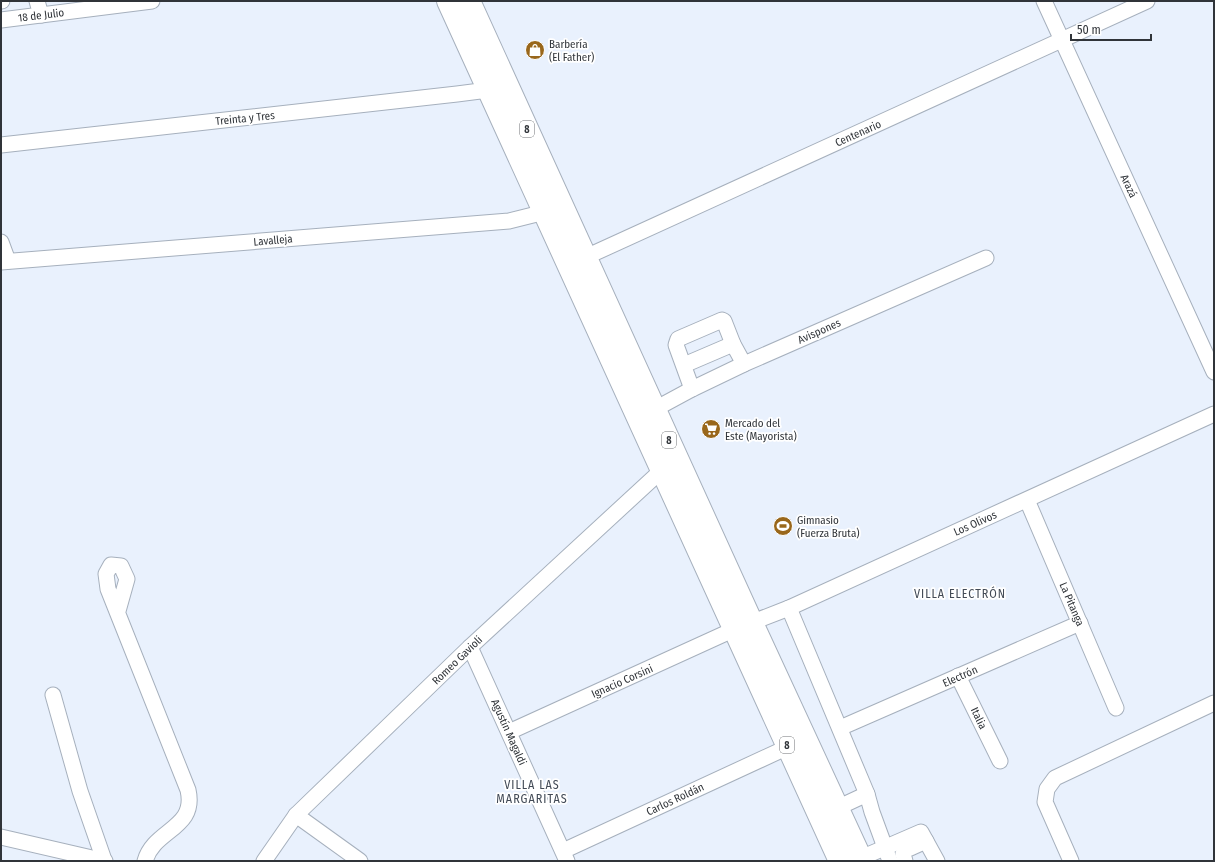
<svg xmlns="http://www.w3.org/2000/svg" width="1215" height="862" font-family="'Fira Sans Condensed',sans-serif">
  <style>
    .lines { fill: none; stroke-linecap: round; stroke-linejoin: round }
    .minor-casing { stroke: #a6b0bd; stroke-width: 17 }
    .highway-casing { stroke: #a6b0bd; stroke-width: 24 }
    .minor { stroke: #fff; stroke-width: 15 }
    .highway { stroke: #fff; stroke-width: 22 }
    .labels { text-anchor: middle; stroke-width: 3.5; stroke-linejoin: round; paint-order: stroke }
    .shield { fill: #fff; stroke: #6e7174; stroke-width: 1 }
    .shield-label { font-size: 10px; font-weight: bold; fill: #303439 }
    .street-label { font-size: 11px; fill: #303439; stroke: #fff }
    .poi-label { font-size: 11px; fill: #303439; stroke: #fff; text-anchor: start }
    .neighbourhood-label { font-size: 12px; letter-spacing: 1px; fill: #424a56; stroke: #fff }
  </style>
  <rect width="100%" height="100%" fill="#e9f1fd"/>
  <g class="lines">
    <defs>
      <g id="minor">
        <path d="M1,1H2"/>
        <path d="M37,1L41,15"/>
        <path d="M1044,1L1214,372"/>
        <path d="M1,20L152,1"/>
        <path d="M1,145L457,94L488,90"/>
        <path d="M1,242L8,261"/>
        <path d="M577,261L1147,1"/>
        <path d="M1,262L509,221L545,212"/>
        <path d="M684,365L733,344"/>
        <path d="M692,389L676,345L678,339L722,320L724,321L733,344L744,364"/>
        <path d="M655,409L692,389L744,364L986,258"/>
        <path d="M1027,500L1116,708"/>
        <path d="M789,608L867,794L872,812L890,861"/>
        <path d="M118,611L127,579L121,566L111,565L106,574L108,589L188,790C197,829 154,829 145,861"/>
        <path d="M470,647L567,861"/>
        <path d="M958,676L1000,761"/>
        <path d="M53,695L80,791L104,860"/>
        <path d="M840,728L1080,623"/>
        <path d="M509,732L735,629L789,608L1214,414"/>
        <path d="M837,808L867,794"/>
        <path d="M296,815L360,861"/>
        <path d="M1,837L105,861"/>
        <path d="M563,851L788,747"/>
        <path d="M861,858L921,832L937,861"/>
        <path d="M264,861L296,815L470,647L662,470"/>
        <path d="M905,861L903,854L906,850L926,841"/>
        <path d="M1071,861L1045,802L1047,789L1055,778L1214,703"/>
      </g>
      <g id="highway">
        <path d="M448,1L840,861"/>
        <path d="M469,1L752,623L862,861"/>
      </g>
    </defs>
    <!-- minor casing -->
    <use href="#minor" class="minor-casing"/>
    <!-- highway casing -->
    <use href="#highway" class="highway-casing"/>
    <!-- minor -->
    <use href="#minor" class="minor"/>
    <!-- highway -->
    <use href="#highway" class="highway"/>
  </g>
  <!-- icons -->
  <defs>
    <symbol id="shop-disc" viewBox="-11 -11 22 22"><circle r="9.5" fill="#99671b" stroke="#fff"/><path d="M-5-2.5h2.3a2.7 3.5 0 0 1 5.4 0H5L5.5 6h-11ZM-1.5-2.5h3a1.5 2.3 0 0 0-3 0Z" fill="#fff"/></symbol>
    <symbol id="supermarket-disc" viewBox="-11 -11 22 22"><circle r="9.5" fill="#99671b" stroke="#fff"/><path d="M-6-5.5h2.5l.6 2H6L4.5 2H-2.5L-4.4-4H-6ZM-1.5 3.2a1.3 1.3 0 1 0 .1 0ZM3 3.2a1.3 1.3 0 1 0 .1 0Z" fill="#fff"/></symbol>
    <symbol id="stadium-disc" viewBox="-11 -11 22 22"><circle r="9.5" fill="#99671b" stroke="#fff"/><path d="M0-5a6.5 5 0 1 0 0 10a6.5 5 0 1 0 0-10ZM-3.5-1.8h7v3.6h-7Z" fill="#fff"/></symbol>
  </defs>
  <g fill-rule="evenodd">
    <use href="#shop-disc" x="524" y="39" width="22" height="22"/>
    <use href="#supermarket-disc" x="700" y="418" width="22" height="22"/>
    <use href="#stadium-disc" x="772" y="515" width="22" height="22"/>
  </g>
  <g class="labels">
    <!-- shield labels -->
    <g class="shield">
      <rect x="520" y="121" width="14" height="16" rx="3"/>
      <rect x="662" y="432" width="14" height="16" rx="3"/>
      <rect x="780" y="737" width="14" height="16" rx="3"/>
    </g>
    <g class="shield-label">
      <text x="527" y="133">8</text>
      <text x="669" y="444">8</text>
      <text x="787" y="749">8</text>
    </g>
    <!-- street labels -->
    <g class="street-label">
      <text transform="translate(41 15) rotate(-7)" y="4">18 de Julio</text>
      <text transform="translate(245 118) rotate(-6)" y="4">Treinta y Tres</text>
      <text transform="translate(858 133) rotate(-24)" y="4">Centenario</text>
      <text transform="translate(1129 186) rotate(65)" y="4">Arazá</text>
      <text transform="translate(273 240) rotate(-5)" y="4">Lavalleja</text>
      <text transform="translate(819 331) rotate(-24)" y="4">Avispones</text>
      <text transform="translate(975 523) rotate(-24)" y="4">Los Olivos</text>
      <text transform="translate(1072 604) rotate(67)" y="4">La Pitanga</text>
      <text transform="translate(457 660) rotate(-44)" y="4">Romeo Gavioli</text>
      <text transform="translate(960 676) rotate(-24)" y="4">Electrón</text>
      <text transform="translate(622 681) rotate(-24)" y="4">Ignacio Corsini</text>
      <text transform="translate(979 718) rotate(64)" y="4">Italia</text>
      <text transform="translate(509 732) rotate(66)" y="4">Agustín Magaldi</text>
      <text transform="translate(675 799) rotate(-25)" y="4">Carlos Roldán</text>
    </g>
    <!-- poi labels -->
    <g class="poi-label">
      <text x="549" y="48">Barbería<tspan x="549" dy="13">(El Father)</tspan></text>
      <text x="725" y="427">Mercado del<tspan x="725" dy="13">Este (Mayorista)</tspan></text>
      <text x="797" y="524">Gimnasio<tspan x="797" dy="13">(Fuerza Bruta)</tspan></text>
    </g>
    <!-- neighbourhood labels -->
    <g class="neighbourhood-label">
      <text x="960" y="598">VILLA ELECTRÓN</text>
      <text x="532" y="789">VILLA LAS<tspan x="532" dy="14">MARGARITAS</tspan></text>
    </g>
  </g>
  <!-- border -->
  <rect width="1215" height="862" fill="none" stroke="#303439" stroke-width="4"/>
  <!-- scale -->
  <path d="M1071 34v6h80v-6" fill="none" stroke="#303439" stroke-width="2"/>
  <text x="1077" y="34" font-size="12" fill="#303439" stroke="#ffffff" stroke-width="3" paint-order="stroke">50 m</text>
</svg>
